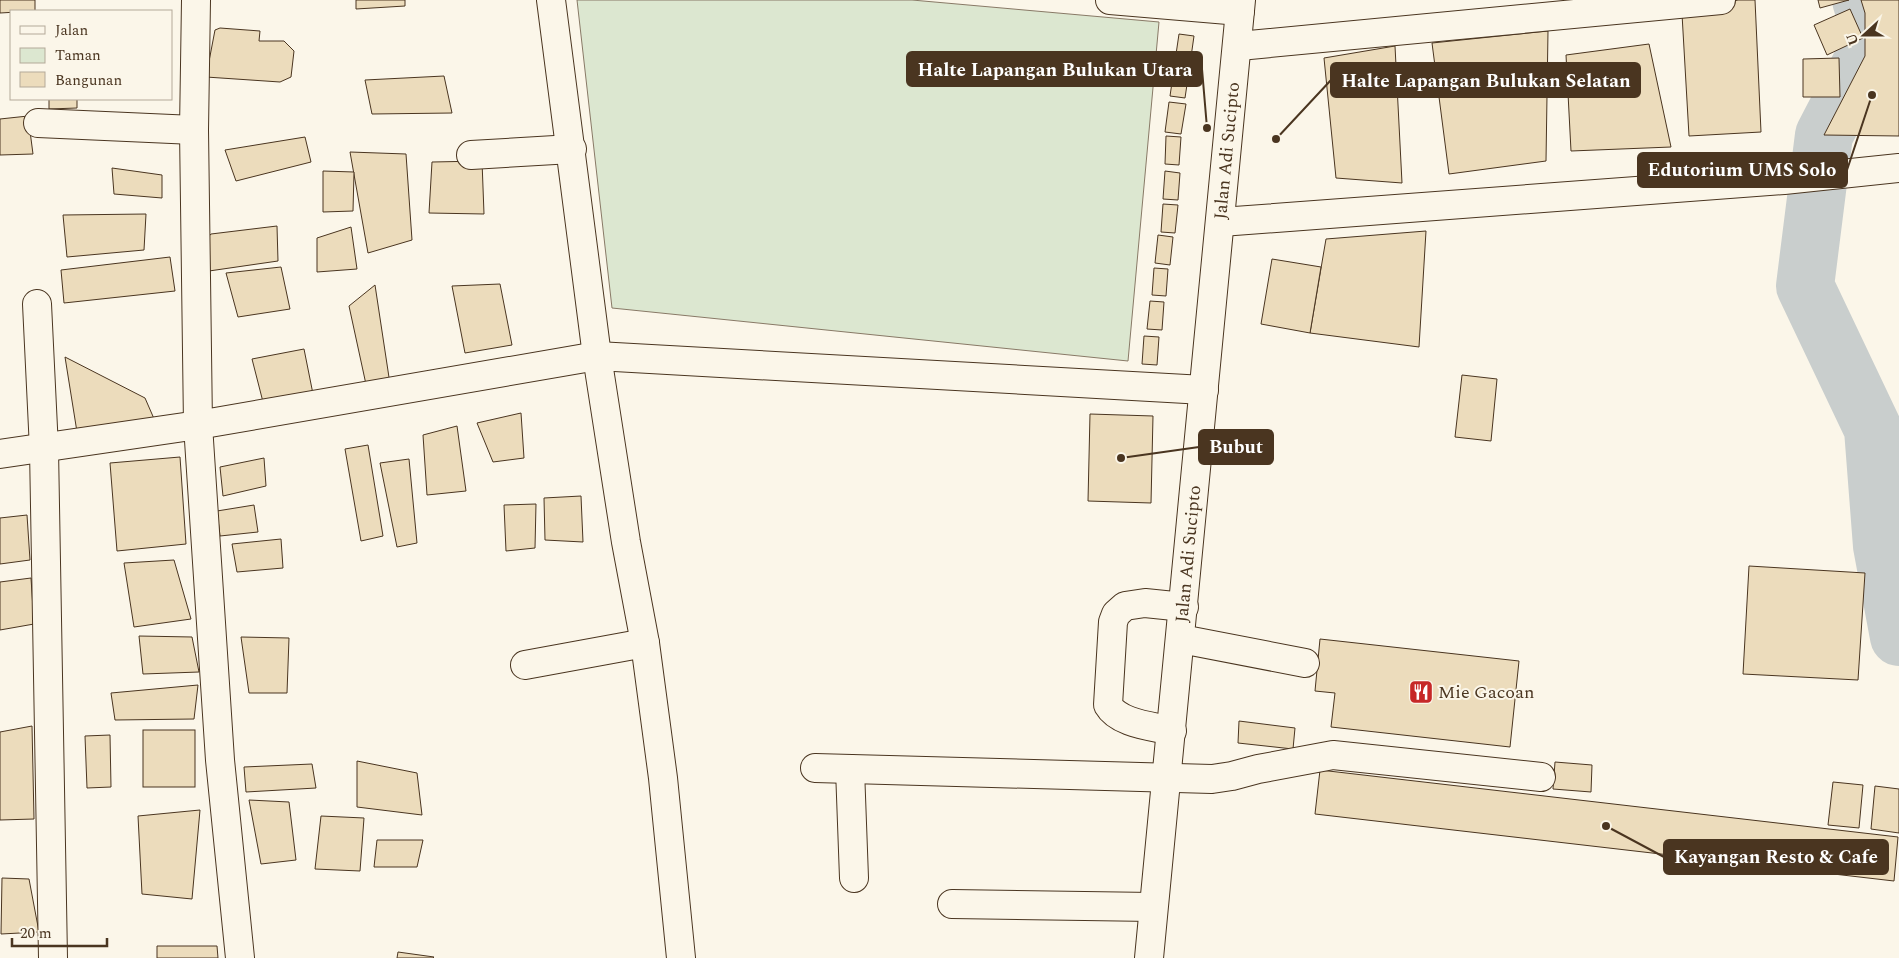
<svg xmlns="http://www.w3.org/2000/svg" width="1899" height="958" font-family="Spectral,serif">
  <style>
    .green { fill: #dce7d0; stroke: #887966 }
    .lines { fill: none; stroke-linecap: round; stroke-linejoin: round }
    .river { stroke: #c9cecd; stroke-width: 58 }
    .building { fill: #ecdcbc; stroke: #4a3520 }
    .minor-casing { stroke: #4a3520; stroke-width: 30 }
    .highway-casing { stroke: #4a3520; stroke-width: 30 }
    .minor { stroke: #fbf6e9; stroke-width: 28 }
    .highway { stroke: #fbf6e9; stroke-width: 28 }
    .labels { text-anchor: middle; stroke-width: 4; stroke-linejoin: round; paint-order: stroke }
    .street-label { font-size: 18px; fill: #4a3520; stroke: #fbf6e9 }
    .poi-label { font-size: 18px; fill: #4a3520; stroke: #fbf6e9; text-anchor: start }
    .leader { fill: none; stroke: #4a3520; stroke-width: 2 }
    .callout-dot { fill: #4a3520; stroke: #fbf6e9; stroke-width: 2 }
    .callout { fill: #4a3520; stroke: #4a3520; stroke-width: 2 }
    .callout-label { font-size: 19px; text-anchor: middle; font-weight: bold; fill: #fff }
  </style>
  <rect width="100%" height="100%" fill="#fbf6e9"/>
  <!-- green -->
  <path class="green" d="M577,0H912L1159,22L1128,361L612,308Z"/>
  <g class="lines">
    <!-- river -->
    <path class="river" d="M1861,0L1865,13V56L1824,135L1805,286L1873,429L1882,546L1899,637"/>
  </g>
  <!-- building -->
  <g class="building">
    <path d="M0,0H35V11L0,13Z"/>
    <path d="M356,0H405V6L356,9Z"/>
    <path d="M1738,0H1755L1761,132L1689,136L1682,14Z"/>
    <path d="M1818,0H1849L1820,8Z"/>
    <path d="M1861,0H1899V136L1824,135L1865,56V13Z"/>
    <path d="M1850,9L1863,38L1827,55L1814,25Z"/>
    <path d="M220,28L260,31L259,41H284L294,51L291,77L280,82L206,77L215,30Z"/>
    <path d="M1548,31L1546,161L1449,174L1432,43Z"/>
    <path d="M1179,34L1194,36L1190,64L1175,61Z"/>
    <path d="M1649,44L1671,147L1571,151L1566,55Z"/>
    <path d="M1395,46L1402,183L1336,178L1324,58Z"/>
    <path d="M1839,58L1840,97H1803V59Z"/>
    <path d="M1174,69L1189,71L1185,98L1170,96Z"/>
    <path d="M444,76L452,113L372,114L365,80Z"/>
    <path d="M49,99H77V108L49,109Z"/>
    <path d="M1169,102L1186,104L1181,134L1165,132Z"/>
    <path d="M28,116L33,154L0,155V119Z"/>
    <path d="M1166,136L1181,137L1179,165L1165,164Z"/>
    <path d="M305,137L311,162L236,181L225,150Z"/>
    <path d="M350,152L406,154L412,240L368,253Z"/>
    <path d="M482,161L484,214L429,213L432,162Z"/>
    <path d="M112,168L162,175V198L114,194Z"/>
    <path d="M323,171L354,172L353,211L323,212Z"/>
    <path d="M1165,171L1180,173L1178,200L1163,199Z"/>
    <path d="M1163,204L1178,205L1175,233L1161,232Z"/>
    <path d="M146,214L144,250L67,257L63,215Z"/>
    <path d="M277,226L278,261L209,271L201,245L211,234Z"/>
    <path d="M351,227L357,269L317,272V238Z"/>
    <path d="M1426,231L1419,347L1310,333L1326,239Z"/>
    <path d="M1158,235L1173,237L1170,265L1155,263Z"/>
    <path d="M170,257L175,291L64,303L61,270Z"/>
    <path d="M1272,259L1321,267L1310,333L1261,324Z"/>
    <path d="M281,267L290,309L238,317L226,273Z"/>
    <path d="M1154,268L1168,269L1166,296L1152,295Z"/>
    <path d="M500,284L512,345L465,353L452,286Z"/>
    <path d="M375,285L390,384L367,389L349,306Z"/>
    <path d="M1150,301L1164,302L1162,330L1147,329Z"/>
    <path d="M1144,336L1159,337L1157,365L1142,364Z"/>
    <path d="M304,349L313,394L263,402L252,359Z"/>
    <path d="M65,357L145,398L155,421L77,432Z"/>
    <path d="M1462,375L1497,379L1491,441L1455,437Z"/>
    <path d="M521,413L524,458L493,462L477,423Z"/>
    <path d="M1090,414L1153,416L1151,503L1088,501Z"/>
    <path d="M457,426L466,491L427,495L423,435Z"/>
    <path d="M368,445L383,536L361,541L345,449Z"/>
    <path d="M180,457L186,544L117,551L110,463Z"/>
    <path d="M264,458L266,486L223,496L220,467Z"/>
    <path d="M409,459L417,543L397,547L380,463Z"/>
    <path d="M581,496L583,542L545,540L544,498Z"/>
    <path d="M536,504L535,548L506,551L504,505Z"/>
    <path d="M254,505L258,532L220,536L217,511Z"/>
    <path d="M27,515L30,560L0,564V518Z"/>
    <path d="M281,539L283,568L237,572L232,544Z"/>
    <path d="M174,560L191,619L134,627L124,563Z"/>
    <path d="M1749,566L1865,573L1858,680L1743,674Z"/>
    <path d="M31,578L34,624L0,630V582Z"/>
    <path d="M139,636L192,637L199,672L143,674Z"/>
    <path d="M241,637L289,638L287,693H249Z"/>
    <path d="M1320,639L1519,661L1510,747L1331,727L1335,693L1315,691Z"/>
    <path d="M198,685L194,719L115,720L111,693Z"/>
    <path d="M1239,721L1295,728L1293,749L1238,743Z"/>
    <path d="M32,726L34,819L0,820V732Z"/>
    <rect x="143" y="730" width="52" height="57"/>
    <path d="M110,735L111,787L87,788L85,736Z"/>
    <path d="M357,761L417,773L422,815L357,807Z"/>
    <path d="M1555,762L1592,765L1591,792L1553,789Z"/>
    <path d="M312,764L316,788L246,792L244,767Z"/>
    <path d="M1320,770L1898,837L1894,881L1315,814Z"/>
    <path d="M1833,782L1863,785L1859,828L1828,825Z"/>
    <path d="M1875,786L1899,789V833L1871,829Z"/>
    <path d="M249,800L289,802L296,860L261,864Z"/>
    <path d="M200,810L192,899L142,894L138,816Z"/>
    <path d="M321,816L364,818L360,871L315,869Z"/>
    <path d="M377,840H423L417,867H374Z"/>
    <path d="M2,878L29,879L39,932L1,934Z"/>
    <path d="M157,946H217L218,958H157Z"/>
    <path d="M398,952L434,957L433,958H397Z"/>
  </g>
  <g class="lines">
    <defs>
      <g id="minor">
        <path d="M196,0L194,130L198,425L220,760L240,958"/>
        <path d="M551,0L597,356L626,542L645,643L663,778L681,958"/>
        <path d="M1110,0L1240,11"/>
        <path d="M1239,46L1721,0"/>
        <path d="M38,123L194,130"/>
        <path d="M471,155L572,149"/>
        <path d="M1221,222L1784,180L1899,168"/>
        <path d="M37,304L44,449L53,958"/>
        <path d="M0,454L198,425L597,356L1204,390"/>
        <path d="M1181,639L1305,663"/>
        <path d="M525,665L645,643"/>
        <path d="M1172,731C1153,726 1119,724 1108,705L1113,622L1116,614L1125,606L1145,603L1184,607"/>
        <path d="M815,768L1212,779L1232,776L1258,769L1333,755L1541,777"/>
        <path d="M850,769L854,878"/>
        <path d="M952,904L1153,907"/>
      </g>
      <g id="highway">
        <path id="s1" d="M1149,958L1241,0"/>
      </g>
    </defs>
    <!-- minor casing -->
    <use href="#minor" class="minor-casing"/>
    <!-- highway casing -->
    <use href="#highway" class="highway-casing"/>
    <!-- minor -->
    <use href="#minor" class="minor"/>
    <!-- highway -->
    <use href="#highway" class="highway"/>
  </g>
  <!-- icons -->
  <defs>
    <symbol id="restaurant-square" viewBox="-11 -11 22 22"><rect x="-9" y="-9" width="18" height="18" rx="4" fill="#c62828" stroke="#fbf6e9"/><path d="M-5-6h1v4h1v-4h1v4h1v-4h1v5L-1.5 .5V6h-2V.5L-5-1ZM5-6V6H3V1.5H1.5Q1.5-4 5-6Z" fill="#fff"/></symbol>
  </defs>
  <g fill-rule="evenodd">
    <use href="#restaurant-square" x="1407" y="678" width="28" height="28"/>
  </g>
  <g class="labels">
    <!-- street labels -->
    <g class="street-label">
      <text dy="6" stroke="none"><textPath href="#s1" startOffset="811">Jalan Adi Sucipto</textPath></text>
      <text dy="6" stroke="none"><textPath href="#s1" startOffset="406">Jalan Adi Sucipto</textPath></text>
    </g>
    <!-- poi labels -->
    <g class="poi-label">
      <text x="1438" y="698">Mie Gacoan</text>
    </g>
  </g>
  <!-- callouts -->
  <path class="leader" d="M1207 128L1202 69M1276 139L1331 80M1872 95L1847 170M1121 458L1199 447M1606 826L1664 857"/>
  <g class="callout-dot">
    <circle cx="1207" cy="128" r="5"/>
    <circle cx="1276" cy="139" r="5"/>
    <circle cx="1872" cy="95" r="5"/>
    <circle cx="1121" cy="458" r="5"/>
    <circle cx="1606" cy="826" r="5"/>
  </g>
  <g class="callout">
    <rect x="907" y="52" width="295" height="34" rx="5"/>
    <rect x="1331" y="63" width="309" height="34" rx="5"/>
    <rect x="1638" y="153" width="209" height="34" rx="5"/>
    <rect x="1199" y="430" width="74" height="34" rx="5"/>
    <rect x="1664" y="840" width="224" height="34" rx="5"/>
  </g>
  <g class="callout-label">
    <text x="1055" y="76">Halte Lapangan Bulukan Utara</text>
    <text x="1486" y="87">Halte Lapangan Bulukan Selatan</text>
    <text x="1742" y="176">Edutorium UMS Solo</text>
    <text x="1236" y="453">Bubut</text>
    <text x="1776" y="863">Kayangan Resto &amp; Cafe</text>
  </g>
  <!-- legend -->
  <rect x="10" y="10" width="162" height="90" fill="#fbf6e9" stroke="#b4a999"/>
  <rect x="20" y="26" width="25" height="8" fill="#fbf6e9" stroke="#b4a999"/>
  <text x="55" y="35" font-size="15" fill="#4a3520">Jalan</text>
  <rect x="20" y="48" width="25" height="15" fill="#dce7d0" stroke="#b4a999"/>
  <text x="55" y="60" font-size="15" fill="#4a3520">Taman</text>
  <rect x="20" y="72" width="25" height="15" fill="#ecdcbc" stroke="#b4a999"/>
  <text x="55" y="85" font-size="15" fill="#4a3520">Bangunan</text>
  <!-- north arrow -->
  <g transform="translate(1864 35) rotate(249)" stroke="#fbf6e9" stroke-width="4" paint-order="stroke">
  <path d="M0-4L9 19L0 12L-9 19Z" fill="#4a3520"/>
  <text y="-8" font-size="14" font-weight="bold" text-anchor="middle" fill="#4a3520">U</text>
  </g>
  <!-- scale -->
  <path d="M12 938v8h95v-8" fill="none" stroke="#4a3520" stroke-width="2.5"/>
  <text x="20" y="938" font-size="15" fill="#4a3520" stroke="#fbf6e9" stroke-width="4" paint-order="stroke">20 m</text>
</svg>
